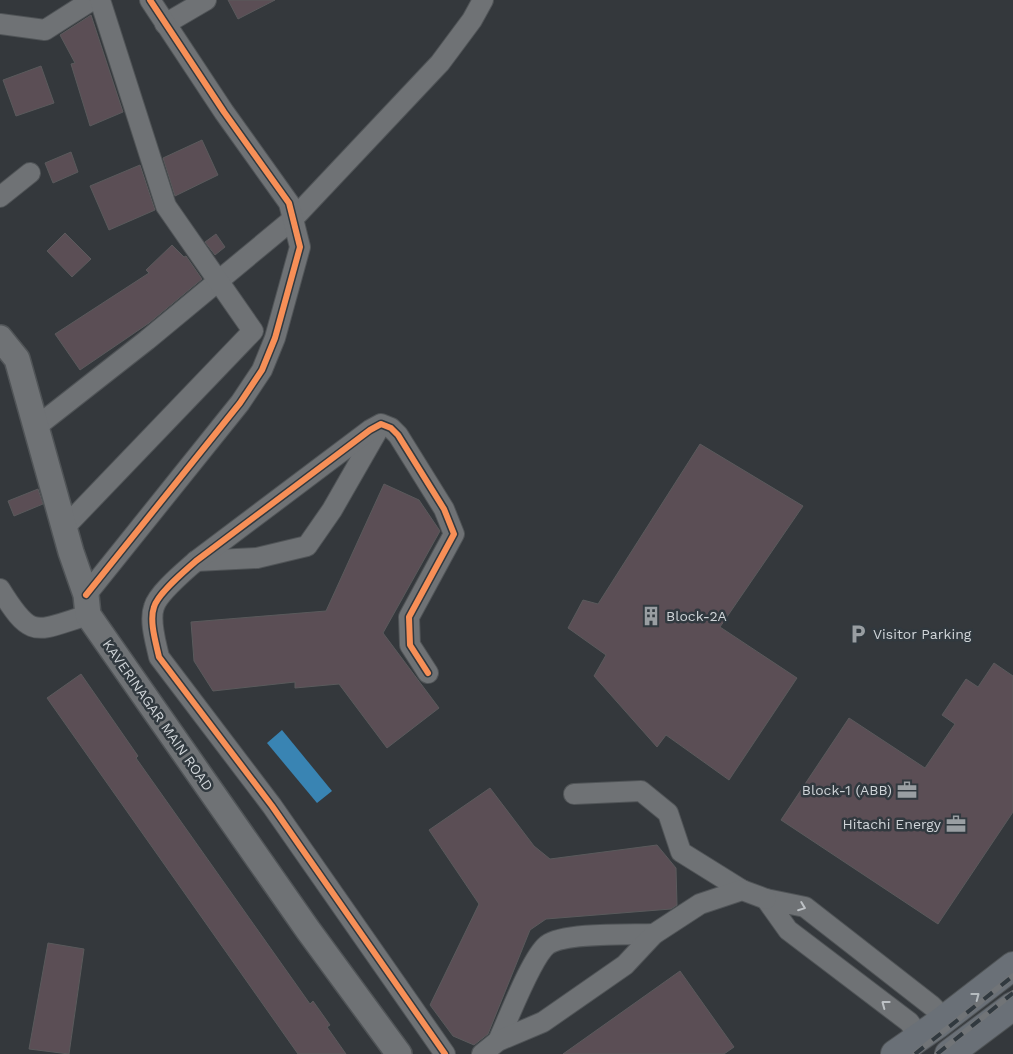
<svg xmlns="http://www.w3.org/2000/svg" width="1013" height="1054" font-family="'Work Sans',sans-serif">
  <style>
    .water { fill: #3984b3 }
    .building { fill: #5b4e55; stroke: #5a5a5c }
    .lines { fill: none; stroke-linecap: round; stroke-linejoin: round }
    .minor-casing { stroke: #505457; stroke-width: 22 }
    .tertiary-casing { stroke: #505457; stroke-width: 28 }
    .primary-casing { stroke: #505457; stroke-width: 30 }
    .minor { stroke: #6f7275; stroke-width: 20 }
    .tertiary { stroke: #6f7275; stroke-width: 25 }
    .primary { stroke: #6a7077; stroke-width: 28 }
    .rail-casing { stroke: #717477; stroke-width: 5.5 }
    .rail { stroke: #31393f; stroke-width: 4; stroke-dasharray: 11; stroke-linecap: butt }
    .cycleway-casing { stroke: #31393f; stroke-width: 9 }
    .cycleway { stroke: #f78f57; stroke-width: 6 }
    .oneway { stroke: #bdc1c5 }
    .oneway2 { stroke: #b6bcc0 }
    .labels { text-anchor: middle; stroke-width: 5; stroke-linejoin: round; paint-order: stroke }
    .poi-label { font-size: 14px; fill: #d0d5d9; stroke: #31393f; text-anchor: start }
    .street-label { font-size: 14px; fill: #d0d5d9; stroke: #31393f }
  </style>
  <rect width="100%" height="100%" fill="#34383c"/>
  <!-- water -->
  <path class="water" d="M282,730L332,791L317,803L267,743Z"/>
  <!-- building -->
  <g class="building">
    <path d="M228,0H275L238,19Z"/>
    <path d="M91,15L123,112L90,126L71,64L75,63L60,35Z"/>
    <path d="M41,66L54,103L16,116L3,80Z"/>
    <path d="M202,140L218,175L175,196L163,158Z"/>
    <path d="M71,152L78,172L53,183L45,163Z"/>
    <path d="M140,165L155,210L109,230L90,186Z"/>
    <path d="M65,233L91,259L72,277L47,251Z"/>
    <path d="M216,234L225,247L215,255L205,242Z"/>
    <path d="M172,245L184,257L186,256L202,279L149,323L80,370L55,334L149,273L146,270Z"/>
    <path d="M700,444L803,506L720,627L797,678L729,780L666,735L657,747L594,676L606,655L568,628L583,600L598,604Z"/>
    <path d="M384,484L419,500L440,531L383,633L439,708L387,748L339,684L295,688V682L213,691L194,661L191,622L326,611Z"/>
    <path d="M38,489L43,504L14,516L8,501Z"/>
    <path d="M994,663L1013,676V812L938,924L781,820L849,718L925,768L955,724L942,715L966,679L978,687Z"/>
    <path d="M81,674L138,756L136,758L310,1004L313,1001L330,1025L327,1027L346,1054H298L47,698Z"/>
    <path d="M490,788L534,846L550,859L657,845L676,868L677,905L671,909L546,919L530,930L488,1034L474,1045L453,1036L430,1005L479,904L429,830Z"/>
    <path d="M48,943L84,949L69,1054L29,1049Z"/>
    <path d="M680,971L734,1047L724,1054H563Z"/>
  </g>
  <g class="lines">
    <defs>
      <g id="minor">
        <path d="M0,24L45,30L92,0"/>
        <path d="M165,24L206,0"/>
        <path d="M0,197L30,173"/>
        <path d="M36,427L147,340L293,219L440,63L472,20L483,0"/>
        <path d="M64,528L253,331L166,206L100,0"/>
        <path d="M196,561L257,558L307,546L332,510L379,428"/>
        <path d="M0,589C32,641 35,631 88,615"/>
        <path d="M86,595L240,403L262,370L275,338L300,247L289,203L224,112L150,0"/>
        <path d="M428,673L410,645L409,617L454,534L444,509L398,435L391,428L381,424L370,430L196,561C185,571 158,593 154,607C149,621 156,643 159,657L272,806L445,1054"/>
        <path d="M574,794L641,791L668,813L681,852L742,890"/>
        <path d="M920,1037L909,1022L788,930L766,899L805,907L932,1006L945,1019"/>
        <path d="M498,1041C508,1020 531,958 547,945C565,932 631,935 654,934"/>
        <path d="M482,1054L498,1041L543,1022L625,965L654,934L700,904L742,890L766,899"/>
      </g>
      <path id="tertiary" d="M0,338L17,359L71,552L86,595L88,615L308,930L399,1054"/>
      <g id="primary">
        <path d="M895,1054L938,1024L1013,966"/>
        <path d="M949,1054L1013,1006"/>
      </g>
    </defs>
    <!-- minor casing -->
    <use href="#minor" class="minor-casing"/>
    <!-- tertiary casing -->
    <use href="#tertiary" class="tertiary-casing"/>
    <!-- primary casing -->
    <use href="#primary" class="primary-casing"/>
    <!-- minor -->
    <use href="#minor" class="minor"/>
    <!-- tertiary -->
    <use href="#tertiary" class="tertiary"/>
    <!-- primary -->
    <use href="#primary" class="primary"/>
    <defs>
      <g id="rail">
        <path d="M915,1054L1013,976"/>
        <path d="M937,1054L1013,993"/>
      </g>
    </defs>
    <!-- rail casing -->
    <use href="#rail" class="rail-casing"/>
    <!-- rail -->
    <use href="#rail" class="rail"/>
    <defs>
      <g id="cycleway">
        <path d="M86,595L240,403L262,370L275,338L300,247L289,203L224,112L150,0"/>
        <path d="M428,673L410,645L409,617L454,534L444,509L398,435L391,428L381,424L370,430L196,561C185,571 158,593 154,607C149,621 156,643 159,657L272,806L445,1054"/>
      </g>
    </defs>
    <!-- cycleway casing -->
    <use href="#cycleway" class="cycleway-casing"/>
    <!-- cycleway -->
    <use href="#cycleway" class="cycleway"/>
  </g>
  <!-- one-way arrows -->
  <defs><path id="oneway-chevron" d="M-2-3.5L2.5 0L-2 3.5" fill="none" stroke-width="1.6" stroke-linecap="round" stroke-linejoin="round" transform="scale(1.25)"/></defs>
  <g class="oneway">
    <use href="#oneway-chevron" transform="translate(802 907) rotate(21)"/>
    <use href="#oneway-chevron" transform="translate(885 1004) rotate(-143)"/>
  </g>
  <use class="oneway2" href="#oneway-chevron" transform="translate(976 996) rotate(-37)"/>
  <!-- icons -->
  <defs>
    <symbol id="building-bare" viewBox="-9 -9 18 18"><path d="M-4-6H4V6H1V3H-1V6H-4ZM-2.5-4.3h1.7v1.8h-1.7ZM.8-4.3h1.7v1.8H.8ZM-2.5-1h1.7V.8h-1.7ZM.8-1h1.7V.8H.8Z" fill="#999ea2" stroke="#31393f" stroke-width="2.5" paint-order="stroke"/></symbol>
    <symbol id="parking-bare" viewBox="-9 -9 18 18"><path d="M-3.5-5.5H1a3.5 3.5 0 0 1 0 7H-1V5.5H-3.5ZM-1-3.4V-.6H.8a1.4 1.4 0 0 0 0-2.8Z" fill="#999ea2" stroke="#31393f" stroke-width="2.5" paint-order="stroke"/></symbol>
    <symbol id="office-bare" viewBox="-9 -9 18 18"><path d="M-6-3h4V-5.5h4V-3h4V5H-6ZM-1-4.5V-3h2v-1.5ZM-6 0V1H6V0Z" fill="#999ea2" stroke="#31393f" stroke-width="2.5" paint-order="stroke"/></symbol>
  </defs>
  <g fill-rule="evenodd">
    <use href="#building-bare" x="637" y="602" width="28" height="28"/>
    <use href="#parking-bare" x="844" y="620" width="28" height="28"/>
    <use href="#office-bare" x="893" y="776" width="28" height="28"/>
    <use href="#office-bare" x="942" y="810" width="28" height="28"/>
  </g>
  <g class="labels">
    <!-- poi labels -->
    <g class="poi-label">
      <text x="666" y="621">Block-2A</text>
      <text x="873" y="639">Visitor Parking</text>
      <text x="892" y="795" text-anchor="end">Block-1 (ABB)</text>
      <text x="941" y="829" text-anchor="end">Hitachi Energy</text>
    </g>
    <!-- street labels -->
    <g class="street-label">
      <text transform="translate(158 715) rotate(55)" y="5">KAVERINAGAR MAIN ROAD</text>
    </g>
  </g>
</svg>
